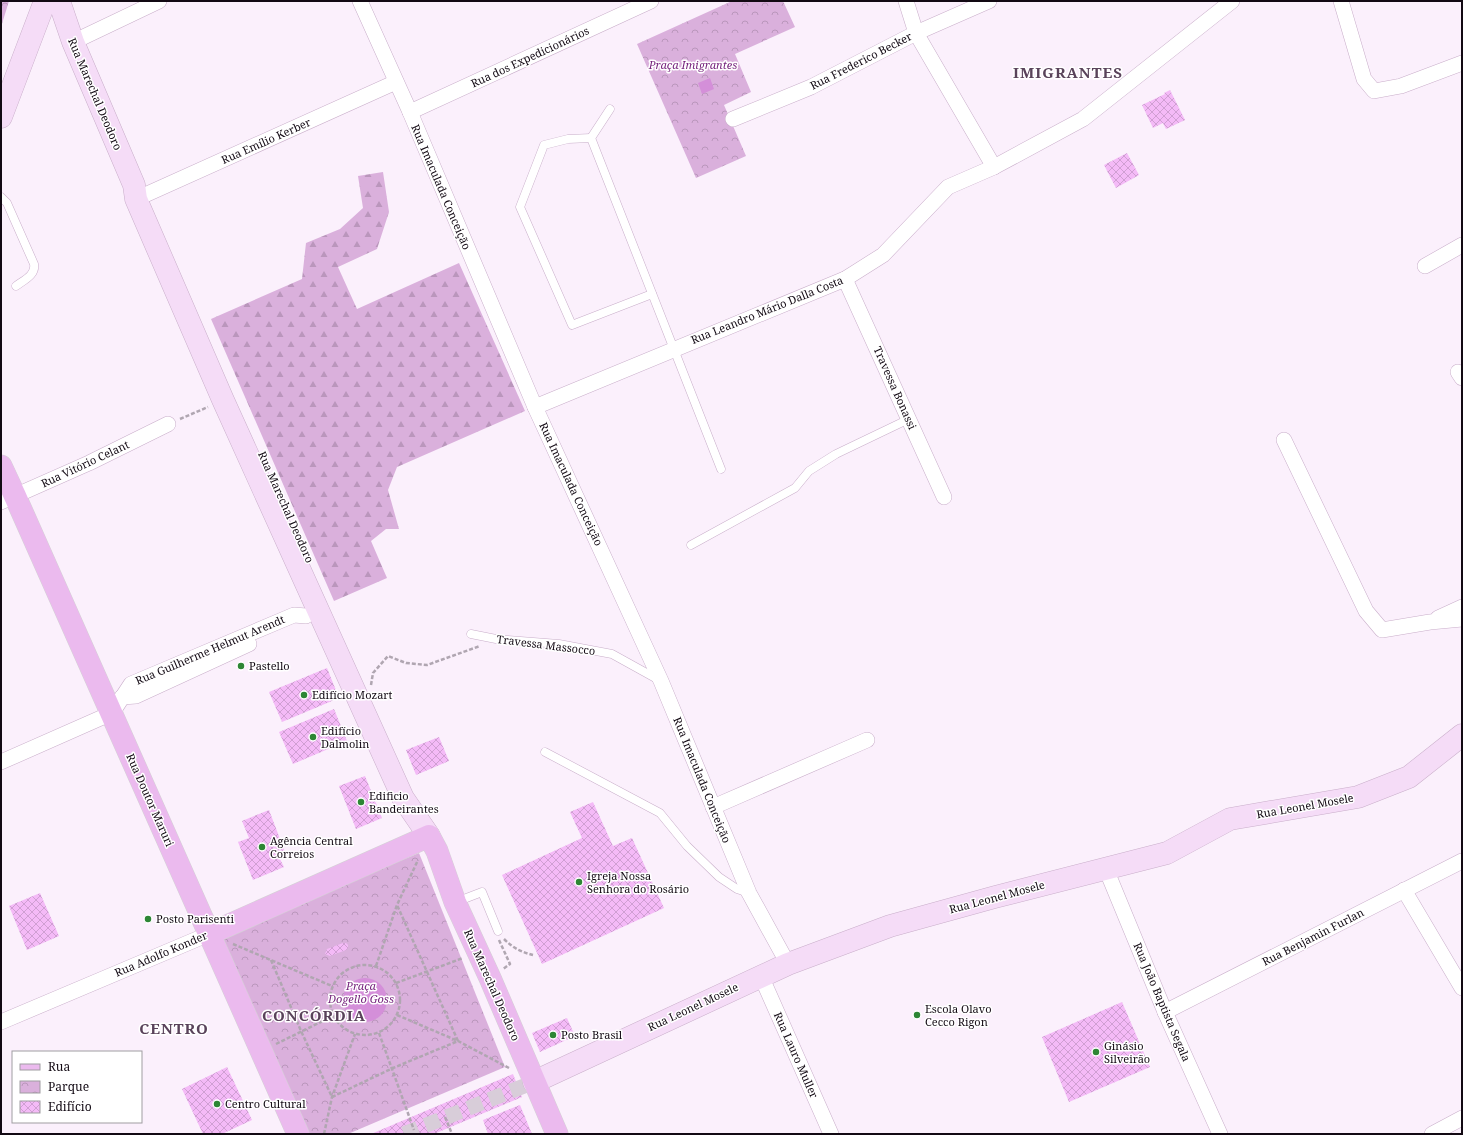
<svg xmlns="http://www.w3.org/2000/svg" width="1463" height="1135" font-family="'Noto Serif',serif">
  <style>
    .forest { fill: url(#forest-firs) }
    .park { fill: url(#park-crowns) }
    .water { fill: #d48fd9 }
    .building { fill: url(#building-cross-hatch) }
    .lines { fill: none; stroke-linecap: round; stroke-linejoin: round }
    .street-tunnel { stroke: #d8cdd9; stroke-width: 15; stroke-dasharray: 15 8; stroke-linecap: butt }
    .lane-casing { stroke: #c9aeca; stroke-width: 9 }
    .street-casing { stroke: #c9aeca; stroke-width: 16 }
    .secondary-casing { stroke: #c9aeca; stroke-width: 23 }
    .primary-casing { stroke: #d4d3d5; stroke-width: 23 }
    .path { stroke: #b0a6b1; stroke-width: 2.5; stroke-dasharray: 4 2; stroke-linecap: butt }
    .lane { stroke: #fff; stroke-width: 8 }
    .street { stroke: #fff; stroke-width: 15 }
    .secondary { stroke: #f5dcf7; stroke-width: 22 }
    .primary { stroke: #ebbaee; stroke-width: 22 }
    .poi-dot { fill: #2d8635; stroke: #fff; stroke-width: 1.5 }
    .labels { text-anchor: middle; stroke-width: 3; stroke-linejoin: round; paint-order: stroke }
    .street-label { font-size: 11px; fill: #120913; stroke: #fff }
    .park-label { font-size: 11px; font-style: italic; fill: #76247d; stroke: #fff }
    .poi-label { font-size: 11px; fill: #120913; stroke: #fff; text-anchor: start }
    .district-label { font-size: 15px; font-weight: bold; letter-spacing: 1px; fill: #59425a; stroke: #fff }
  </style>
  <defs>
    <pattern id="forest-firs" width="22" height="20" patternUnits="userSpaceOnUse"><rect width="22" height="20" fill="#dab0dc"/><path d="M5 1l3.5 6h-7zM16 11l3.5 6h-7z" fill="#ba96bc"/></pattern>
    <pattern id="park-crowns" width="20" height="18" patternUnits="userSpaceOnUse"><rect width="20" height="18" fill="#dab0dc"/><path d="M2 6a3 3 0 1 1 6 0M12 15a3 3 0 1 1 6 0" fill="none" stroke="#ba96bc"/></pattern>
    <pattern id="building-cross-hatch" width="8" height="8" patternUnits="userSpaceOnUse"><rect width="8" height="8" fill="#f4baf7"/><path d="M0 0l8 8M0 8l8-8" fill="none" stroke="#d09fd3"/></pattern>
  </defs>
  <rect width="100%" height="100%" fill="#fbf0fc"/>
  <!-- forest -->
  <path class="forest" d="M383,172L389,212L377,249L338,267L357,309L459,263L525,411L397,467L388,490L399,529H386L371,541L387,578L334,601L211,319L302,279L306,243L340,229L363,208L358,176Z"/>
  <!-- park -->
  <g class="park">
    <path d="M1,1H9L1,27Z"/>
    <path d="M732,1H783L795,27L735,54L751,92L724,105L746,156L696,178L637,44Z"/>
    <path d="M419,853L505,1067L348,1134H309L219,935Z"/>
  </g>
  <!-- water -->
  <g class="water">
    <path d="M710,78L714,89L702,94L698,83Z"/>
    <circle cx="365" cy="1000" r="22"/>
  </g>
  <!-- building -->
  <g class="building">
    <path d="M1170,90L1185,120L1166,129L1163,123L1153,128L1142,105L1165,94L1164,93Z"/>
    <path d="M1127,153L1139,175L1116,188L1104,165Z"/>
    <path d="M327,668L339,698L282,722L269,692Z"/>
    <path d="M334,709L347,741L293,764L279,732Z"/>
    <path d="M439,737L449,761L416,775L406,750Z"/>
    <path d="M365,776L382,818L356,829L339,786Z"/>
    <path d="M593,802L613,846L632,838L664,908L542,964L502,875L582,838L570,812Z"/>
    <path d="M269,810L285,852L278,855L284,867L253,880L238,842L249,838L242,821Z"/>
    <path d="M40,893L59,936L27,950L9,906Z"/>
    <path d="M343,943H346L348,945V948L346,950L330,956L325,954L327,949Z"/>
    <path d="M1122,1002L1150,1067L1069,1102L1042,1037Z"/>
    <path d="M567,1018L575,1036L540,1052L532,1033Z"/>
    <path d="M227,1067L252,1120L222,1134H203L182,1089Z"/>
    <path d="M513,1074L522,1097L434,1134H371Z"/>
    <path d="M520,1105L532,1134H506V1133L503,1134H488L483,1120Z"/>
  </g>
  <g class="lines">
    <!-- street-tunnel -->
    <path class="street-tunnel" d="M404,1134L534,1082"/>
    <defs>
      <g id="lane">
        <path d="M610,109L591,138L721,469"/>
        <path d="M591,138L568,139L544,145L520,207L572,325L652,294"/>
        <path d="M1,197L7,203L34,264C36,275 24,280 16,286"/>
        <path d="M691,545L795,488L809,471L836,454L909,419"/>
        <path d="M471,634L496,639L559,644L612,654L659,680"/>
        <path d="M545,752L660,813L687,846L719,877L737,889L749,893"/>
        <path d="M456,902L482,892L498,931"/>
      </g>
      <g id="street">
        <path d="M360,1L410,112L535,407L661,681L749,893L788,964"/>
        <path d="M906,1L916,33L994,167"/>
        <path d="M1341,1L1364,79L1374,91L1401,86L1462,63"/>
        <path d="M73,42L159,1"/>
        <path d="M410,112L651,1"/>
        <path d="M733,119L811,87L916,33L989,1"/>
        <path d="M136,199L396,82"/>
        <path d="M1425,266L1462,245"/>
        <path d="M845,279L944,497"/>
        <path d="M1458,372L1462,378"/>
        <path d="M535,407L845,279L883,255L948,187L994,167L1083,119L1232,1"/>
        <path d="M1284,440L1366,611L1382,630L1430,622L1462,619"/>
        <path d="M1,502L89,463L168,424"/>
        <path d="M1438,618L1462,607"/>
        <path d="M122,697L136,696L249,644"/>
        <path d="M1,762L112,713L131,684L294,615L306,616"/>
        <path d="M713,807L867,740"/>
        <path d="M1106,869L1165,1012L1220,1134"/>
        <path d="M1404,890L1462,988"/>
        <path d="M761,976L831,1134"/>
        <path d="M1165,1012L1462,861"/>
        <path d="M1,1022L209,934"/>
        <path d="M1432,1134L1462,1118"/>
      </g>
      <g id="secondary">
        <path d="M59,1L73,42L134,185L136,199L223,400L403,798L429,836"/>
        <path d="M1,117L45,1"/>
        <path d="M534,1082L788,964L890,926L995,897L1167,853L1230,819L1358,797L1409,777L1462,735"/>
      </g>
      <g id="primary">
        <path d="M1,466L15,496L298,1134"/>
        <path d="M209,934L429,836L437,851L455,902L490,978L557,1134"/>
      </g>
    </defs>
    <!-- lane casing -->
    <use href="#lane" class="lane-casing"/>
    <!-- street casing -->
    <use href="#street" class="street-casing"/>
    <!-- secondary casing -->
    <use href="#secondary" class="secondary-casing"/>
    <!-- primary casing -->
    <use href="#primary" class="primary-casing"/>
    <!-- path -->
    <g class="path">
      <path d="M180,419L208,407"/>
      <path d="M371,685L373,673L388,656L406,663L427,665L480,646"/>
      <path d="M504,939C513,948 521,952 533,955"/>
      <path d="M499,940L510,964L503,969"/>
      <path d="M233,944L332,986"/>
      <path d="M271,960L301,1031L332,1097L393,1068L458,1041L397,905"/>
      <circle cx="365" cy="1000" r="35"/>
      <path d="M376,966L397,905L418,860"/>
      <path d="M396,983L463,958"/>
      <path d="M397,1015L458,1041L509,1068"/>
      <path d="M379,1033L414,1130"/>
      <path d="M276,1044L333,1016"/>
      <path d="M445,1117L452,1134"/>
      <path d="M324,1134L332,1097L355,1034"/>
    </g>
    <!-- lane -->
    <use href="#lane" class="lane"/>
    <!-- street -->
    <use href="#street" class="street"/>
    <!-- secondary -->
    <use href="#secondary" class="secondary"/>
    <!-- primary -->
    <use href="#primary" class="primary"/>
  </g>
  <!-- markers -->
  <g class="poi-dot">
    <circle cx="241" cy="666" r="4"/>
    <circle cx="304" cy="695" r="4"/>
    <circle cx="313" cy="737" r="4"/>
    <circle cx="361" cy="802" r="4"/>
    <circle cx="262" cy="847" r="4"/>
    <circle cx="579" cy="882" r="4"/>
    <circle cx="148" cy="919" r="4"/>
    <circle cx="917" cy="1015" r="4"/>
    <circle cx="553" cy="1035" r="4"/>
    <circle cx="1096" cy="1052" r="4"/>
    <circle cx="217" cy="1104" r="4"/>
  </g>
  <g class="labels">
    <!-- street labels -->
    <g class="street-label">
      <text transform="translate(530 57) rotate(-25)" y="4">Rua dos Expedicionários</text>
      <text transform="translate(861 61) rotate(-27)" y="4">Rua Frederico Becker</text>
      <text transform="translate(95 94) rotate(67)" y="4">Rua Marechal Deodoro</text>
      <text transform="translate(266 141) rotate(-24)" y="4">Rua Emílio Kerber</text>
      <text transform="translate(441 187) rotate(67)" y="4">Rua Imaculada Conceição</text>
      <text transform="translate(767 310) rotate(-22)" y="4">Rua Leandro Mário Dalla Costa</text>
      <text transform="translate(895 388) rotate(66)" y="4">Travessa Bonassi</text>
      <text transform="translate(85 464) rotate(-25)" y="4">Rua Vitório Celant</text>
      <text transform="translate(571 484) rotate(65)" y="4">Rua Imaculada Conceição</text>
      <text transform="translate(286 507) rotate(66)" y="4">Rua Marechal Deodoro</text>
      <text transform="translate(546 645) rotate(7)" y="4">Travessa Massocco</text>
      <text transform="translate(210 650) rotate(-23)" y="4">Rua Guilherme Helmut Arendt</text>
      <text transform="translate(702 780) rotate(68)" y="4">Rua Imaculada Conceição</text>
      <text transform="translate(150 800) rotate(66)" y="4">Rua Doutor Maruri</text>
      <text transform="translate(1305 806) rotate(-10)" y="4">Rua Leonel Mosele</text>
      <text transform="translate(997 897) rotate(-15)" y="4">Rua Leonel Mosele</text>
      <text transform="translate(1313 937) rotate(-27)" y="4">Rua Benjamin Furlan</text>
      <text transform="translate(161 954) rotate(-23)" y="4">Rua Adolfo Konder</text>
      <text transform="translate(492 985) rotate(66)" y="4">Rua Marechal Deodoro</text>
      <text transform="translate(1162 1002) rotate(67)" y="4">Rua João Baptista Segala</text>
      <text transform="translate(693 1007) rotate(-25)" y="4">Rua Leonel Mosele</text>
      <text transform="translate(796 1055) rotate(66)" y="4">Rua Lauro Muller</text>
    </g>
    <!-- park labels -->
    <g class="park-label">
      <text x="693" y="69">Praça Imigrantes</text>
      <text x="361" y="990">Praça<tspan x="361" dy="13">Dogello Goss</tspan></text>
    </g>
    <!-- poi labels -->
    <g class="poi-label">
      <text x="249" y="670">Pastello</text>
      <text x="312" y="699">Edifício Mozart</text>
      <text x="321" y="735">Edifício<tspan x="321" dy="13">Dalmolin</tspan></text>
      <text x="369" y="800">Edificio<tspan x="369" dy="13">Bandeirantes</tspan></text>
      <text x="270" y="845">Agência Central<tspan x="270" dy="13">Correios</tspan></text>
      <text x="587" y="880">Igreja Nossa<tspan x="587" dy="13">Senhora do Rosário</tspan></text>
      <text x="156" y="923">Posto Parisenti</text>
      <text x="925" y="1013">Escola Olavo<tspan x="925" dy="13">Cecco Rigon</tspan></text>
      <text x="561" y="1039">Posto Brasil</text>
      <text x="1104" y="1050">Ginásio<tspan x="1104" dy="13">Silveirão</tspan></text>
      <text x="225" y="1108">Centro Cultural</text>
    </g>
    <!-- district labels -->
    <g class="district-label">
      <text x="1068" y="78">IMIGRANTES</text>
      <text x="314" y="1021">CONCÓRDIA</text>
      <text x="174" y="1034">CENTRO</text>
    </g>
  </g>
  <!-- border -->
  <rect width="1463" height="1135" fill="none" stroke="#120913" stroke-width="4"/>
  <!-- legend -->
  <rect x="12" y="1051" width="130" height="72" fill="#ffffff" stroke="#a09da1"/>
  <rect x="20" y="1064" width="20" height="6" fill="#ebbaee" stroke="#a09da1"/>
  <text x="48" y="1071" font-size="12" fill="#120913">Rua</text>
  <rect x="20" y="1081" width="20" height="12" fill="url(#park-crowns)" stroke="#a09da1"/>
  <text x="48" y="1091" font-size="12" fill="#120913">Parque</text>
  <rect x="20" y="1101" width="20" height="12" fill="url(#building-cross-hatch)" stroke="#a09da1"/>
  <text x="48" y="1111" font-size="12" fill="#120913">Edifício</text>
</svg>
